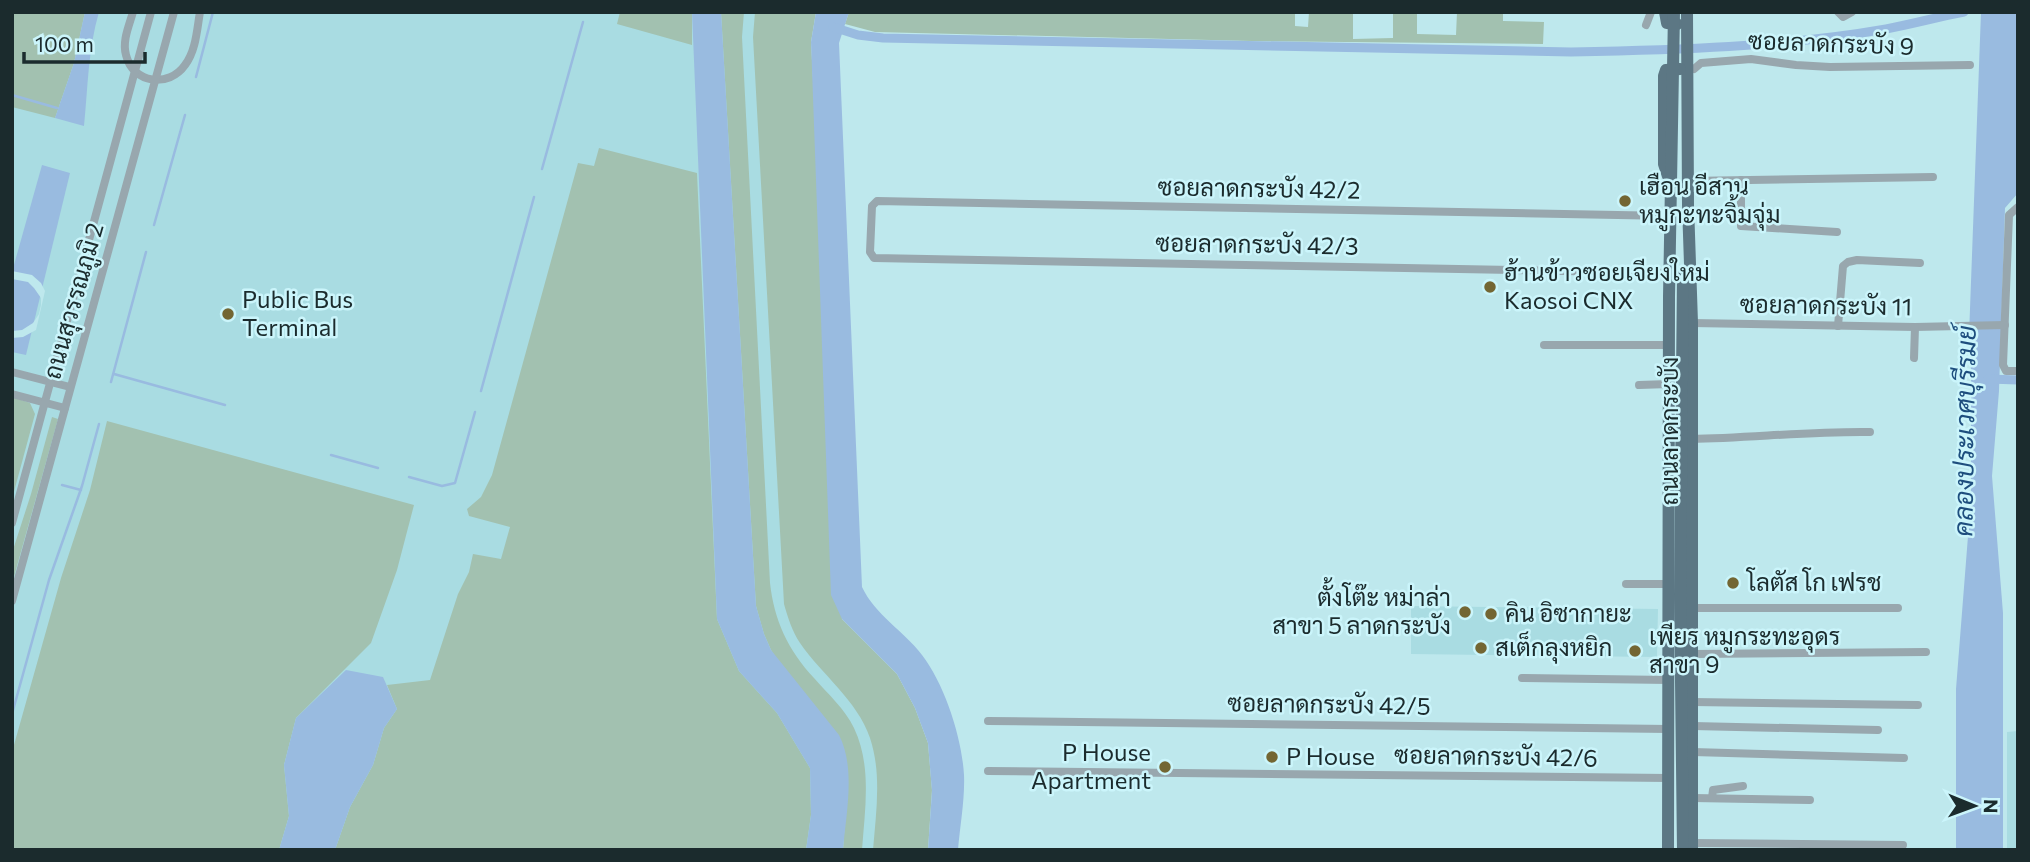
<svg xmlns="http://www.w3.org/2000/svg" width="2030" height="862" font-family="Commissioner,Sarabun,sans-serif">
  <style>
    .built { fill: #a9dce2 }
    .green { fill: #a2c1b0 }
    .water { fill: #99bbe0 }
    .pier { fill: #bee8ed }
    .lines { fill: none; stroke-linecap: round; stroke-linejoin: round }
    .stream { stroke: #99bbe0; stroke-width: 2.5 }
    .canal { stroke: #99bbe0; stroke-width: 9 }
    .street { stroke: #98a7ae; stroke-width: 8 }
    .primary { stroke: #5c7784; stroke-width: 12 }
    .poi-dot { fill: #736633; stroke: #cbf5fb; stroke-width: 2.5 }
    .labels { text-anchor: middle; stroke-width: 5; stroke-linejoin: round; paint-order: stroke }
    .street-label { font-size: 24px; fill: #1b2b2d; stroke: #cbf5fb }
    .poi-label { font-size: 24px; fill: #1b2b2d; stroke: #cbf5fb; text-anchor: start }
    .water-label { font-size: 26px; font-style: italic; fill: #1e4e7e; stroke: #cbf5fb }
  </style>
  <rect width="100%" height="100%" fill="#bee8ed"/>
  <!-- built -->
  <g class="built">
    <path d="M12,12H791L814,592L880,689L905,850H12Z"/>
    <path d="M1411,606L1658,609L1657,657L1411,654Z"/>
    <path d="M2018,731V850H2007V732Z"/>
  </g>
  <!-- green -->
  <g class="green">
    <path d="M12,12H85L74,63L55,118L12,107Z"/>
    <path d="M620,12H692V45L617,24Z"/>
    <path d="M721,12H744L742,37L770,583C774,620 788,650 814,678C828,694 845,709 854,728C872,766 865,809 862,850H843L848,774L771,650L764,634L756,606Z"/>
    <path d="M755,12H816L811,42L842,619L897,674L915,708L928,743L932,790L928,850H873C876,813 882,774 870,738C857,700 822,675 800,643C792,631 788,618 784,604L753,37Z"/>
    <path d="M849,12H1295V26L1308,27L1309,12H1353V39L1393,38V12H1417V34L1456,35L1457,12H1503V21L1544,22L1543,44L1252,41L875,32L845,24Z"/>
    <path d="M599,148L697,173L717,619L739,671L777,713L810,768L811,815L806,850H335L350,807L373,765L384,728L397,709L387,685L430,680L458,594L469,572L473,554L501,559L510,527L469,516L467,509L481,497L492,475L578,163L594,166Z"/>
    <path d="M13,397L30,403L35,414L12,499Z"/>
    <path d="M52,417L58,419L12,584V553L31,494Z"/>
    <path d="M107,421L414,505L397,570L371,643L296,718L284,765L289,816L279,850H12V752L61,578L90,490Z"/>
  </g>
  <!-- water -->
  <g class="water">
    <path d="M85,12H99C88,49 88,87 84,126L55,118L74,63Z"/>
    <path d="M692,12H721L756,606L764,634L771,650L839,735C856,768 846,814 843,850H806L811,815L810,768L777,713L739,671L717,619Z"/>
    <path d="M816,12H849L839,43L862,587C875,615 904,631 922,655C945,685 962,738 964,775C965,799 960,826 958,850H928L932,791L928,743L915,708L897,674L842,619L831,595L811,42Z"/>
    <path d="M1981,12H2018V193L2005,208L1999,391L1992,476L2003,613V850H1956V689L1971,498V369L1969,336Z"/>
    <path d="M42,165L70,173L26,355L12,352V272Z"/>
    <path d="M346,670L383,677L397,709L384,728L373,765L350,807L335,850H279L289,816L284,765L296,718Z"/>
  </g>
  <!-- pier -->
  <path class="pier" d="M12,271L32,275L41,283L45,291L36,330L23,337L12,338V331L22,330L33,323L39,314L41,305V298L34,288L28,282L12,279Z"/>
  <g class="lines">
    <!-- stream -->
    <g class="stream">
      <path d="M196,77L213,12"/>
      <path d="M12,95L57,108"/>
      <path d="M542,169L583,22"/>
      <path d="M154,225L185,115"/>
      <path d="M114,374L225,405"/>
      <path d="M111,382L146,252"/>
      <path d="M481,391L534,197"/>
      <path d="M331,455L378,468"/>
      <path d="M409,477L442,486L455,483L475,412"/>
      <path d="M62,485L81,490"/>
      <path d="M12,714L49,580L82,486L99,424"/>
    </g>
    <!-- canal -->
    <g class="canal">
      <path d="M833,27L858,35L883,38L1571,52C1675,50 1783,47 1886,29C1912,24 1938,17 1964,12"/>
      <path d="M1988,379L2018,380"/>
    </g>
    <!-- street -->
    <g class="street">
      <path d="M133,12C129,26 122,41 126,55C133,84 169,88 185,65C196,51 197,29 200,12"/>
      <path d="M1838,12L1843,17L1852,12"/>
      <path d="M1646,25L1651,12"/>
      <path d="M1694,69L1701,63L1751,59L1796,65L1830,67L1970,65"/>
      <path d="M1741,180V226L1837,232"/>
      <path d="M1688,181L1933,177"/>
      <path d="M2018,207L2009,215L2003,365L2006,371H2018"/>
      <path d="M1670,273L874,258L870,252L872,206L877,201L1671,216"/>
      <path d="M1692,323L1915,327L2005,325"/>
      <path d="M1838,326L1843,266L1848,262L1857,260L1920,263"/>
      <path d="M1544,345H1669"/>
      <path d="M1914,358L1915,327"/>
      <path d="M12,372L70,387"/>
      <path d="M1639,385L1669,384"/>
      <path d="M12,394L65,408"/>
      <path d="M1691,439C1751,438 1810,431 1870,432"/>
      <path d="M12,523L151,12"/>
      <path d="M1626,584H1670"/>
      <path d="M12,601L174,12"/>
      <path d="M1693,608H1898"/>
      <path d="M1693,654L1926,652"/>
      <path d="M1522,678L1669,680"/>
      <path d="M1693,702L1918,705"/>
      <path d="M988,721L1669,729"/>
      <path d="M1693,726L1878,730"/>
      <path d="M1693,752L1904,758"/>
      <path d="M988,771L1668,778"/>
      <path d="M1693,798L1810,800"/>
      <path d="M1712,798L1713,790L1743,786"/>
      <path d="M1692,843L1903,845"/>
    </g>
    <!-- primary -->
    <g class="primary">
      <path d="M1665,12L1667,23L1677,24"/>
      <path d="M1687,12L1688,205L1692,323V850"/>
      <path d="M1668,176L1664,164V76L1666,70L1680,69"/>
      <path d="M1683,273L1680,596L1683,850"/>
      <path d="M1668,850L1669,297L1674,12"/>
    </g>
  </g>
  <!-- markers -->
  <g class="poi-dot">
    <circle cx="1625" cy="201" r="7"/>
    <circle cx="1490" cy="287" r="7"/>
    <circle cx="228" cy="314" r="7"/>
    <circle cx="1733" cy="583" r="7"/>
    <circle cx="1465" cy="612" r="7"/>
    <circle cx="1491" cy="614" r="7"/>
    <circle cx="1481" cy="648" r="7"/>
    <circle cx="1635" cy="651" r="7"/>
    <circle cx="1272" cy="757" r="7"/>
    <circle cx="1165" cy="767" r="7"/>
  </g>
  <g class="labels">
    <!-- street labels -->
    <g class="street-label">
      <text transform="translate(1831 44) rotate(2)" y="8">ซอยลาดกระบัง 9</text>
      <text transform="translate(1259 189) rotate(1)" y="8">ซอยลาดกระบัง 42/2</text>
      <text transform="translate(1257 245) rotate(1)" y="8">ซอยลาดกระบัง 42/3</text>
      <text transform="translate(74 301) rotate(-74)" y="8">ถนนสุวรรณภูมิ 2</text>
      <text transform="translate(1826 306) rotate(1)" y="8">ซอยลาดกระบัง 11</text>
      <text transform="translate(1670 431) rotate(-90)" y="8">ถนนลาดกระบัง</text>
      <text transform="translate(1329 705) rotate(1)" y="8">ซอยลาดกระบัง 42/5</text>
      <text transform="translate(1496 757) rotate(1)" y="8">ซอยลาดกระบัง 42/6</text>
    </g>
    <!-- poi labels -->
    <g class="poi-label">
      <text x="1639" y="195">เฮือน อีสาน<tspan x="1639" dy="28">หมูกะทะจิ้มจุ่ม</tspan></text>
      <text x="1504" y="281">ฮ้านข้าวซอยเจียงใหม่<tspan x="1504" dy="28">Kaosoi CNX</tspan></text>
      <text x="242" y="308">Public Bus<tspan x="242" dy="28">Terminal</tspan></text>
      <text x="1747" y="591">โลตัส โก เฟรช</text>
      <text x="1451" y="606" text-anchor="end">ตั้งโต๊ะ หม่าล่า<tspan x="1451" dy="28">สาขา 5 ลาดกระบัง</tspan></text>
      <text x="1505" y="622">คิน อิซากายะ</text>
      <text x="1649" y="645">เพียร หมูกระทะอุดร<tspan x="1649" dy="28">สาขา 9</tspan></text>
      <text x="1495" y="656">สเต็กลุงหยิก</text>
      <text x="1151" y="761" text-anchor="end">P House<tspan x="1151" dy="28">Apartment</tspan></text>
      <text x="1286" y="765">P House</text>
    </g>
    <!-- water labels -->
    <g class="water-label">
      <text transform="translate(1965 431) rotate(-89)" y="9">คลองประเวศบุรีรมย์</text>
    </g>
  </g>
  <!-- border -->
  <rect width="2030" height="862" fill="none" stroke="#1b2b2d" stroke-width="28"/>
  <!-- north arrow -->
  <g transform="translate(1974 806) rotate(91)" stroke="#cbf5fb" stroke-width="5" paint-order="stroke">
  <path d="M0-5L12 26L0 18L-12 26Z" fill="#1b2b2d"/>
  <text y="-10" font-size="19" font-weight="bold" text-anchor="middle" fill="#1b2b2d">N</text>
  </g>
  <!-- scale -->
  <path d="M24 52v10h121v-10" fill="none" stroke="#1b2b2d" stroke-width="3.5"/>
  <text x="35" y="52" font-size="21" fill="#1b2b2d" stroke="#cbf5fb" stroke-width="5" paint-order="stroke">100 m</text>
</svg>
